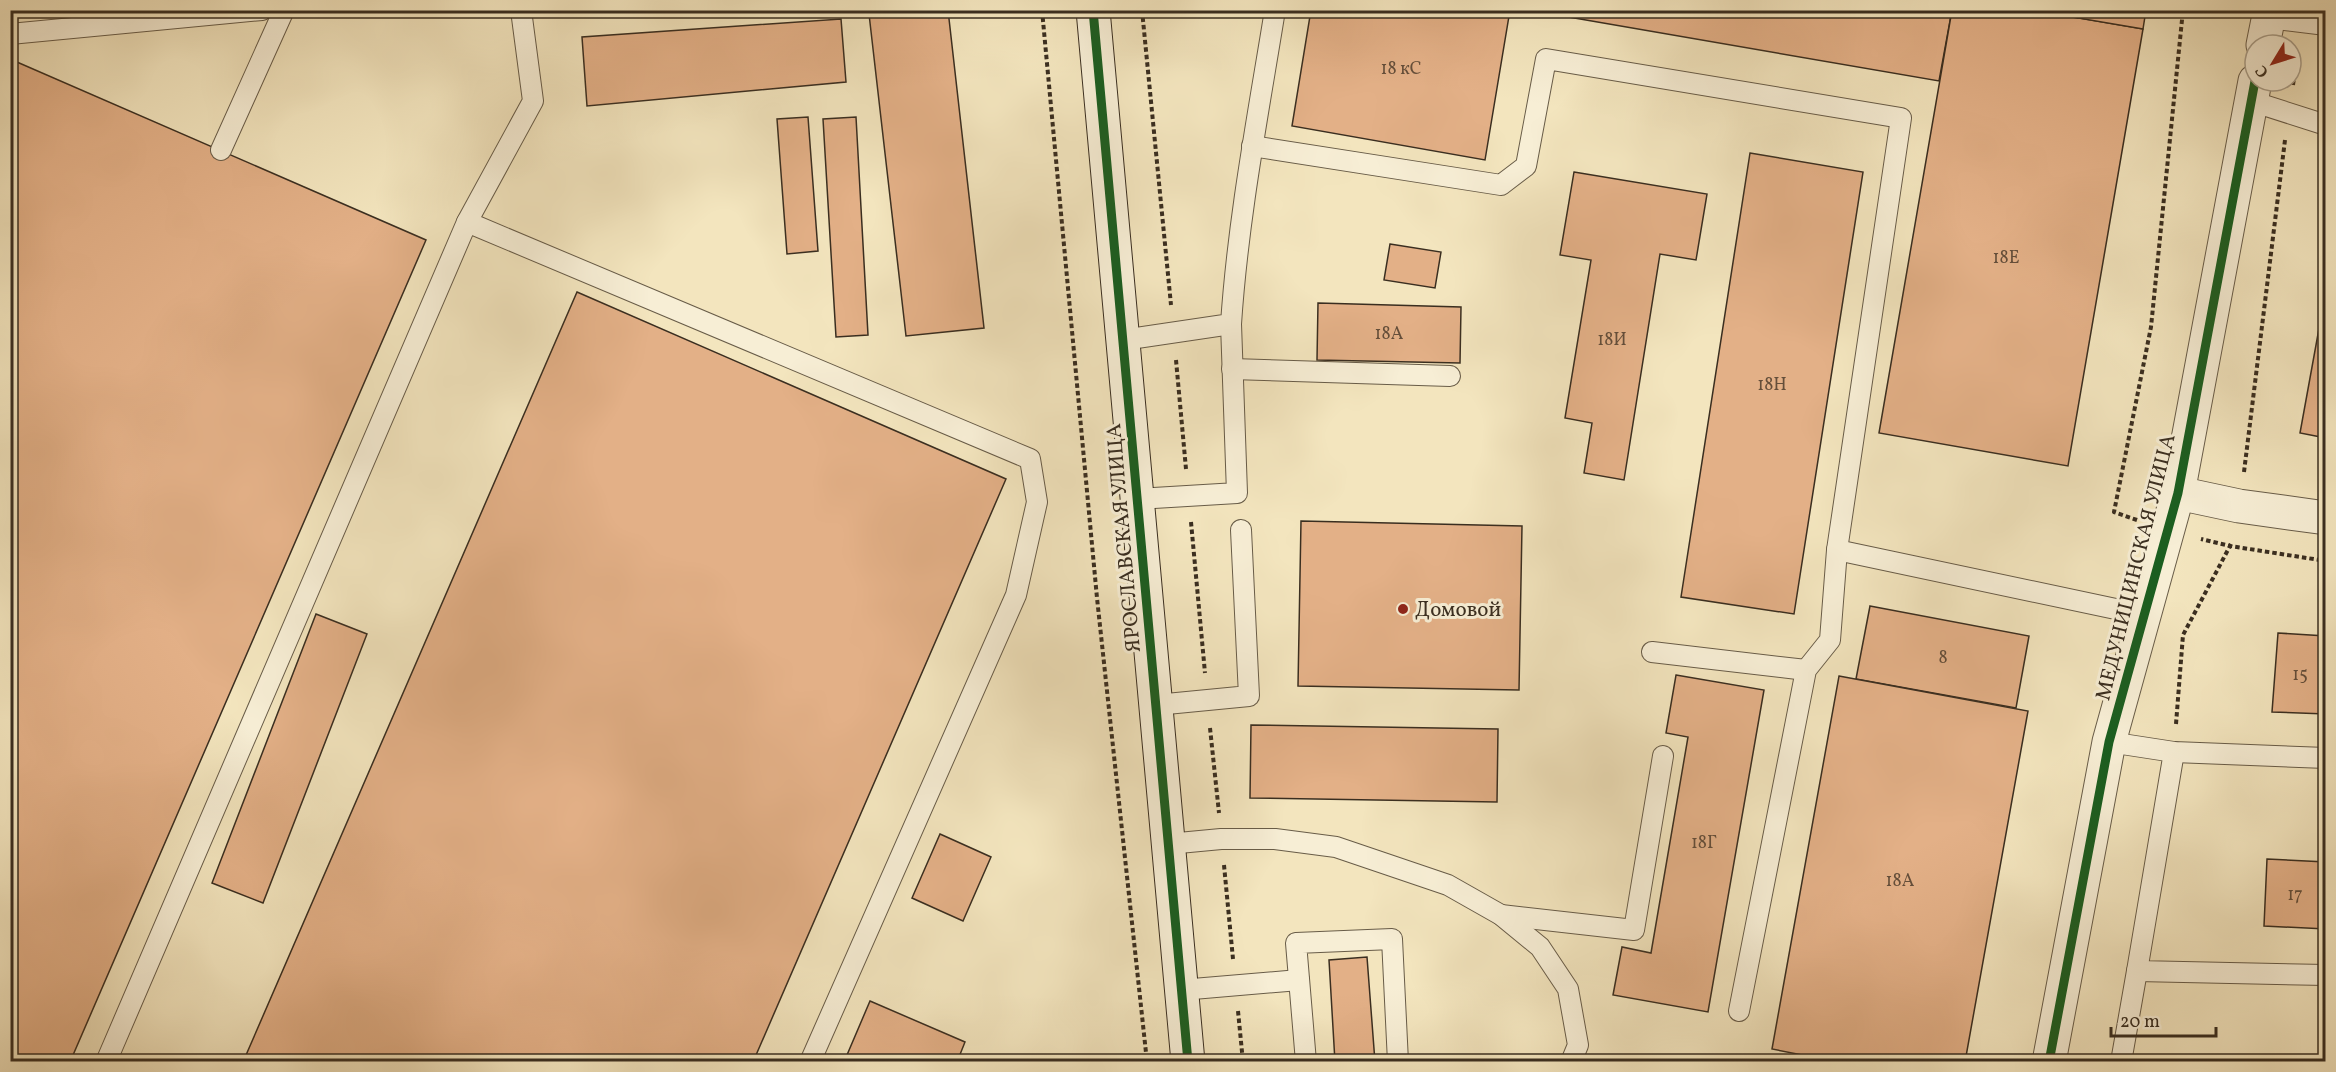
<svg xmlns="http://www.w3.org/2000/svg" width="2336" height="1072" font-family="Vollkorn,serif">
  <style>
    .building { fill: #e3b087; stroke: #3a2e20; stroke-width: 1.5 }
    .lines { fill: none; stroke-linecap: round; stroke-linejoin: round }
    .lane-casing { stroke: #685c48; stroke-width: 22 }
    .street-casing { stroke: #685c48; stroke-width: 35 }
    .secondary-casing { stroke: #3a2e20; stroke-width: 35 }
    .path { stroke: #3a2e20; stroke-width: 4; stroke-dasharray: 4.5 3; stroke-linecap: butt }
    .lane { stroke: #f7eed5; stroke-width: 20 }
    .street { stroke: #f7eed5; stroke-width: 33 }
    .secondary { stroke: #f7eed5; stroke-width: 33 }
    .cycleway-casing { stroke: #f7eed5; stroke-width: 13 }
    .cycleway { stroke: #1b5e20; stroke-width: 9 }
    .poi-dot { fill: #8f2418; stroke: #f7eed5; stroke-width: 2 }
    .labels { text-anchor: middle; stroke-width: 6; stroke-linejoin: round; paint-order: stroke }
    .number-label { font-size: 18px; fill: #644e3a }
    .street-label { font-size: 21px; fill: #3a2e20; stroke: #f7eed5 }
    .poi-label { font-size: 21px; fill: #3a2e20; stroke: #f7eed5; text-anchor: start }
  </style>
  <rect width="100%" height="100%" fill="#f3e5be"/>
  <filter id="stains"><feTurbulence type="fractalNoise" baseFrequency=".00333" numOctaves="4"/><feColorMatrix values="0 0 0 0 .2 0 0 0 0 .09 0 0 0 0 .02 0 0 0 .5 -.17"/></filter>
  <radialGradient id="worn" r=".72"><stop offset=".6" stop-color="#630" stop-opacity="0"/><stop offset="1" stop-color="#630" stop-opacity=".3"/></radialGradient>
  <!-- building -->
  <g class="building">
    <path d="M901,10H948L984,328L906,336L869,14Z"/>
    <path d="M1311,10H1510L1485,160L1292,126Z"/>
    <path d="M1528,10H1952L1939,81Z"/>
    <path d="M1952,10H2033L2143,29L2068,466L1879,433Z"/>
    <path d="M2033,10H2079L2078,18Z"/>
    <path d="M2079,10H2146L2143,29L2078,18Z"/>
    <path d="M841,19L846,82L587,106L582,37Z"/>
    <path d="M10,59L426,240L70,1062H10Z"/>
    <path d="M808,117L818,251L787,254L777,119Z"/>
    <path d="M856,117L868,335L836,337L823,119Z"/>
    <path d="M1750,153L1863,172L1794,614L1681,597Z"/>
    <path d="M1574,172L1707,194L1696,260L1660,254L1624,480L1584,473L1592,423L1565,418L1591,260L1560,255Z"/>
    <path d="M1390,244L1441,252L1435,288L1384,280Z"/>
    <path d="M2326,290V438L2300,433Z"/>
    <path d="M577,292L1006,479L753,1062H243Z"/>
    <path d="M1318,303L1461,307L1460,363L1317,360Z"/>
    <path d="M1301,521L1522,526L1519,690L1298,686Z"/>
    <path d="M1870,606L2029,636L2016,708L1856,679Z"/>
    <path d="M316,614L367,634L263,903L212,883Z"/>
    <path d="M2278,633L2326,636V714L2272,712Z"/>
    <path d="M1676,675L1764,690L1708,1012L1613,995L1622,947L1651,953L1688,737L1666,733Z"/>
    <path d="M1839,676L2028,711L1965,1062H1838L1772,1049Z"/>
    <path d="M1251,725L1498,729L1497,802L1250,798Z"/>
    <path d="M940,834L991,857L963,921L912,898Z"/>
    <path d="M2267,859L2326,862V929L2264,926Z"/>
    <path d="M1367,957L1375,1062H1335L1329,960Z"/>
    <path d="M870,1001L965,1042L957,1062H844Z"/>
  </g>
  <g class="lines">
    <defs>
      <g id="lane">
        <path d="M2268,18L2326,25"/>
        <path d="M10,34L262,10"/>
        <path d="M2251,101L2326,125"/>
        <path d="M1252,146L1501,185L1526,166L1546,59L1901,118L1837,550L2144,615"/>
        <path d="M221,150L284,10"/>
        <path d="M467,222L533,101L521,10"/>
        <path d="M1123,340L1231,324C1238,219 1258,115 1275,10"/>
        <path d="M1232,369L1450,376"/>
        <path d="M1137,499L1237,493L1231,324"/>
        <path d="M1652,652L1806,670"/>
        <path d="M1156,705L1249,696L1241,530"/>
        <path d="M2109,742L2174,752L2326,758"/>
        <path d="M2174,752L2137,971L2326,975"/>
        <path d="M1168,844L1221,839H1275L1336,847L1448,885L1501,915L1540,947L1568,989L1578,1045L1571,1062"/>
        <path d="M1501,915L1634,930L1663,756"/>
        <path d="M1181,990L1299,980"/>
        <path d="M1739,1011L1806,670L1830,640L1837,550"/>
        <path d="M106,1062L467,222L1030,459L1037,502L1016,595L810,1062"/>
        <path d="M1306,1062L1296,943L1392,939L1398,1062"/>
        <path d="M2121,1062L2137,971"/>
      </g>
      <g id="street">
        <path d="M2263,45L2270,10"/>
        <path d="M2178,493L2239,506L2326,518"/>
        <path d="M2049,1062L2109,742L2178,493L2255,81"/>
      </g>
      <path id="secondary" d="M1093,10L1188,1062"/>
    </defs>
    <!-- lane casing -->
    <use href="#lane" class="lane-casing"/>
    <!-- street casing -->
    <use href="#street" class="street-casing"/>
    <!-- secondary casing -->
    <use href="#secondary" class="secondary-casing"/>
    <!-- path -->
    <g class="path">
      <path d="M1042,10L1097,598L1147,1062"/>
      <path d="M1142,10L1171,305"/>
      <path d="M2293,85L2297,57"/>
      <path d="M1176,360L1186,469"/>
      <path d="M2244,472L2285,140"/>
      <path d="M2137,520L2114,512L2151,327L2183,10"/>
      <path d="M1191,522L1205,673"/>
      <path d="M2231,544L2230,546L2326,561"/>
      <path d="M2176,724L2183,635L2230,546L2201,539"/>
      <path d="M1210,728L1219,813"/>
      <path d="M1224,865L1233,959"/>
      <path d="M1238,1011L1243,1062"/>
    </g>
    <!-- lane -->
    <use href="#lane" class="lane"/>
    <!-- street -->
    <use href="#street" class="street"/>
    <!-- secondary -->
    <use href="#secondary" class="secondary"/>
    <defs>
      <g id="cycleway">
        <path d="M1093,10L1188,1062"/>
        <path d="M2049,1062L2109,742L2178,493L2255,81"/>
      </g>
    </defs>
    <!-- cycleway casing -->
    <use href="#cycleway" class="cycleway-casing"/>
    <!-- cycleway -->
    <use href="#cycleway" class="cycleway"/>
  </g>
  <!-- markers -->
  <circle class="poi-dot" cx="1403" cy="609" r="6"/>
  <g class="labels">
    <!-- number labels -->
    <g class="number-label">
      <text x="1401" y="74">18 кС</text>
      <text x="2006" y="263">18Е</text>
      <text x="1389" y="339">18А</text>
      <text x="1612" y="345">18И</text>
      <text x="1772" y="390">18Н</text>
      <text x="1943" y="663">8</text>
      <text x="2300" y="680">15</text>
      <text x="1704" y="848">18Г</text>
      <text x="1900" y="886">18А</text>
      <text x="2295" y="900">17</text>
    </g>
    <!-- street labels -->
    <g class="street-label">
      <text transform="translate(1123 538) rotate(-95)" y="7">ЯРОСЛАВСКАЯ УЛИЦА</text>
      <text transform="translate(2135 567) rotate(-76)" y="7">МЕДУНИЦИНСКАЯ УЛИЦА</text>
    </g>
    <!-- poi labels -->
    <g class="poi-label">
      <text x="1415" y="616">Домовой</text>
    </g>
  </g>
  <!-- margin -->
  <rect width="2336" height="1072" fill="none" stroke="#f3e5be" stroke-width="36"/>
  <rect x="12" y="12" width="2312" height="1048" fill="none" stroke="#3a2e20" stroke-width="3"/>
  <rect x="18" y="18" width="2300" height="1036" fill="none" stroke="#3a2e20" stroke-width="1.5"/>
  <!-- north arrow -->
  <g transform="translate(2273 63) rotate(232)"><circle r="28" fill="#f7eed5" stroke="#aba18d" stroke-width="1.5"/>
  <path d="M0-4.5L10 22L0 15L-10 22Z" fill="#8f2418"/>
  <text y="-9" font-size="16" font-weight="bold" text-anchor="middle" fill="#3a2e20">С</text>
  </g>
  <!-- scale -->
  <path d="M2111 1027v9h105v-9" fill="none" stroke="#3a2e20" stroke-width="3"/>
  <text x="2120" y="1027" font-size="18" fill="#3a2e20" stroke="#f7eed5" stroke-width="4.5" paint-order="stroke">20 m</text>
  <rect width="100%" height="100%" filter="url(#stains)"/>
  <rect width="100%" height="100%" fill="url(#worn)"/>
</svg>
